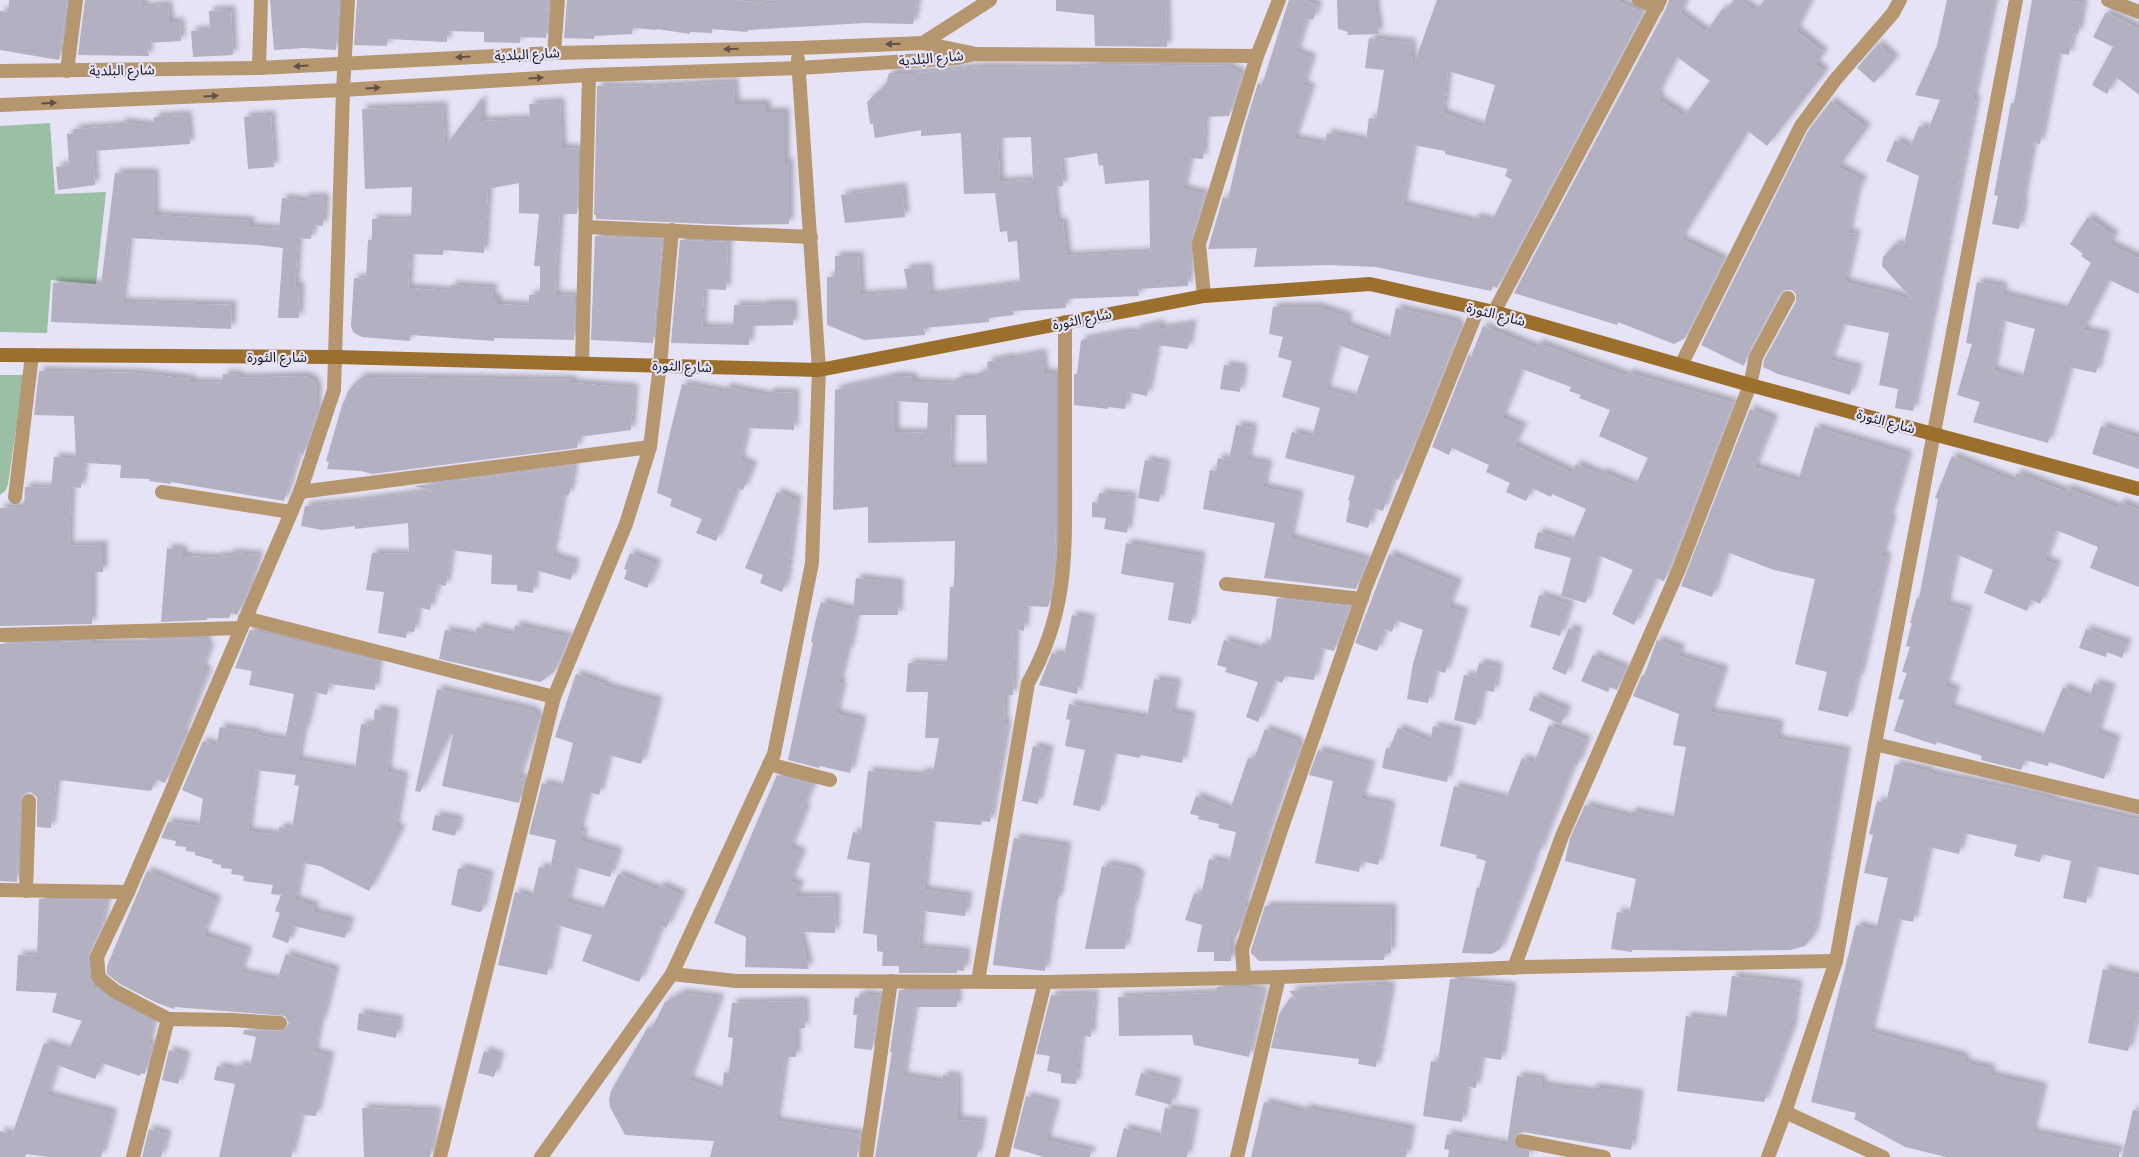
<svg xmlns="http://www.w3.org/2000/svg" width="2139" height="1157" font-family="'Nunito Sans','Noto Sans Arabic',sans-serif">
  <style>
    .green { fill: #9abfa6 }
    .building { fill: #b3b0c2; fill-rule: evenodd; filter: url(#shadow) }
    .lines { fill: none; stroke-linecap: round; stroke-linejoin: round }
    .minor { stroke: #b6966e; stroke-width: 14 }
    .tertiary { stroke: #b6966e; stroke-width: 14 }
    .secondary { stroke: #9c6f2d; stroke-width: 14 }
    .oneway { fill: #605143 }
    .labels { text-anchor: middle; stroke-width: 4.5; stroke-linejoin: round; paint-order: stroke }
    .street-label { font-size: 14px; fill: #1a1920; stroke: #e6e3f6 }
  </style>
  <defs>
    <filter id="shadow"><feDropShadow dx="4.5" dy="-4.5" stdDeviation="2.5" flood-color="#0004"/></filter>
  </defs>
  <rect width="100%" height="100%" fill="#e6e3f6"/>
  <!-- green -->
  <g class="green">
    <path d="M50,123L55,194L106,192L96,284L51,280L47,333L0,332V126Z"/>
    <path d="M0,375H24L8,484L6,490L0,495Z"/>
  </g>
  <!-- building -->
  <g class="building">
    <path d="M9,0H67L59,60L0,50V11L8,12Z"/>
    <path d="M85,0H143V7L168,5L169,22H180L181,41L147,43L149,56L78,55Z"/>
    <path d="M270,0H339L336,50L304,48L274,50Z"/>
    <path d="M357,0H549L546,38L520,37V43L484,42V32L447,31V42L388,39L387,46L354,45Z"/>
    <path d="M567,0H732L777,4V0H917L913,24L864,23L748,30L747,32L712,29V33L690,32V34L657,29V30L633,28L632,34L594,36V39L564,38Z"/>
    <path d="M1056,0H1166L1167,47L1095,46L1094,15L1056,11Z"/>
    <path d="M1289,0H1302L1318,5L1313,20L1307,18L1296,52L1312,58L1303,85L1311,88L1294,139L1324,144L1327,133L1366,141L1369,118L1376,119L1384,70L1365,68L1369,38L1411,43L1413,67L1437,0H1616L1643,13L1497,288L1493,286L1491,291L1376,267L1330,265L1254,267L1257,248L1208,249L1223,197L1228,199L1244,129L1258,83L1262,85ZM1448,71L1495,85L1483,127L1443,113ZM1413,145L1445,151V154L1508,169L1505,176L1512,180L1492,221L1475,217L1474,222L1403,205Z"/>
    <path d="M1337,0H1374L1379,34L1347,35L1348,32L1338,29Z"/>
    <path d="M1669,0H1686L1680,13L1706,32L1723,8L1726,10L1734,0H1740L1755,11L1765,0H1811L1796,30L1824,53L1815,64L1825,72L1767,146L1748,131L1681,239L1724,260L1685,338L1674,344L1618,322L1617,325L1514,293L1665,11ZM1677,57L1710,81L1684,116L1658,99L1660,95L1658,93Z"/>
    <path d="M1947,0H1994L1973,99L1976,100L1913,411L1895,408L1898,389L1879,385L1889,333L1843,324L1830,360L1858,368L1850,395L1778,374L1763,367L1764,360L1796,302V294L1792,290H1784L1780,294L1748,353L1744,366L1701,345L1808,131L1831,101L1867,128L1838,167L1863,180L1857,191L1848,233L1856,234L1845,282L1912,299L1882,266L1883,257L1895,244L1904,245L1919,176L1886,161L1895,140L1910,147L1919,126L1928,130L1940,100L1915,95L1937,46Z"/>
    <path d="M2032,0H2065L2083,3L2078,34L2073,33L2069,55L2058,53L2040,144L2033,142L2022,202L2024,203L2019,229L1992,224L1998,196L1994,195L2011,103H2014Z"/>
    <path d="M231,10L233,55L193,57L191,31L210,30L209,11Z"/>
    <path d="M2106,12L2139,29V95L2116,77L2107,94L2092,85L2113,47L2093,37Z"/>
    <path d="M1878,44L1895,59L1874,83L1857,68Z"/>
    <path d="M1096,64L1227,66L1242,74L1229,116L1205,117L1203,159L1190,158L1183,189L1205,194L1191,242L1188,286L1138,289L1139,296L1065,299L1066,308L1013,311L1014,315L989,318V322L924,328L925,335L864,340L827,325V277H835V256H859L861,295L908,292L904,269L928,267L930,295L1020,284L1017,241L1008,242L1007,231L1000,232L995,193L964,194L961,133L921,136V130L875,138L873,124H870L867,102L886,84L889,73H918L983,67L1062,68L1096,66ZM1031,137L1033,180L1000,182L998,138ZM1097,153L1099,166L1103,165L1105,184L1149,180L1150,252L1067,256L1063,222L1057,223L1053,187L1063,186L1061,159Z"/>
    <path d="M734,82L735,104H766V112H785V163H789V224L732,225L596,219V215H594L597,86L650,87Z"/>
    <path d="M482,98V121L530,119L529,104L560,102L562,148L578,149L577,214H560L556,265L555,295L575,296L574,340L494,338V341L411,335L410,341L362,337L358,335L353,332L351,326L354,278L366,279L368,240H372V219L411,220L412,187L365,189L362,109L443,106L445,146ZM519,183V213L539,214L534,266H540V295H529V306L497,304V298H492L493,288L451,285V291L408,288L410,254L443,255V250L484,253L488,189Z"/>
    <path d="M187,115L190,144L93,151L95,185L58,190L56,167L69,165L67,134H74V129L121,126V122L154,126V117Z"/>
    <path d="M271,115L274,167L248,169L244,117Z"/>
    <path d="M115,173H154L155,215L250,221V227L279,229L282,198L305,201V197L325,198L323,226L313,225L311,239L298,238L295,286H300L299,318H278L283,248L258,245L129,238L122,302L232,305L231,329L51,322L53,283L101,285Z"/>
    <path d="M902,187L905,217L845,223L841,195Z"/>
    <path d="M2088,217L2115,236L2109,244L2139,258V294L2109,280L2083,330L2106,335L2096,373L2070,367L2048,443L1973,422L1980,402L1957,395L1972,344L1966,343L1977,282L2003,286L2002,294L2065,310L2091,263L2081,256L2083,254L2070,244ZM2002,320L2035,329L2022,379L1993,370Z"/>
    <path d="M595,236L662,239L653,343L591,340Z"/>
    <path d="M680,240L728,242L726,290L704,289L702,327L733,328L734,305L763,306V304H793V325L750,326L749,345L671,343Z"/>
    <path d="M1273,307H1318L1348,317L1346,325L1389,341L1396,308L1454,321L1458,323L1460,330L1416,440L1398,480L1393,479L1383,511L1374,508L1368,528L1346,522L1350,501L1348,500L1355,476L1285,458L1292,432L1312,437L1320,408L1282,397L1292,361L1278,357L1283,337L1269,334ZM1338,345L1369,356L1355,398L1326,390Z"/>
    <path d="M1160,324V329L1192,324L1188,349L1157,345L1147,396L1128,392L1125,409L1108,407V409L1074,405V374H1077L1081,340L1125,332L1136,333V329Z"/>
    <path d="M1483,326L1536,348L1538,343L1627,376L1629,373L1734,403L1664,581L1656,578L1634,625L1612,614L1633,570L1598,555L1586,603L1561,596L1571,558L1534,548L1538,532L1572,542L1586,509L1552,494L1551,497L1532,488L1526,501L1506,492L1510,483L1486,472L1489,465L1452,448L1449,455L1432,447L1469,354L1471,357ZM1522,369L1571,387L1569,391L1581,395L1579,398L1610,410L1599,436L1648,458L1635,486L1602,472L1601,475L1576,464L1572,473L1514,445L1523,427L1502,418Z"/>
    <path d="M1042,353L1044,373H1056V527L1053,578L1049,603L1048,607L1026,606L1024,631L1015,629L1013,695H1005L1004,723L1007,724L990,822L982,821L981,825L931,821L924,890L968,896L965,916L922,911L919,948L966,952L964,971L957,970V973H899V966H882L883,952L877,951V935L863,933L870,863L847,859L853,832L861,834L868,771L920,776V772L933,773L939,738H925L928,692H906L908,663L947,665L950,587H954L955,541L868,543V507L833,510L835,390L896,376L913,377V382L956,384V378H978V373H988L987,362L1009,357V359ZM895,401L928,403L927,433L895,432ZM952,415H986L987,467H950Z"/>
    <path d="M1224,365L1243,368L1240,392L1220,389Z"/>
    <path d="M39,371L136,373L191,379V382L223,383V374L239,375V378L305,376L314,381L317,388V413L303,455L299,453L284,501L171,482V484L149,481L150,479L120,478L121,465L84,463L81,488L71,487L69,546L103,545V572H92V624L0,626V508L24,507L25,487L51,488L54,457L76,459L74,416L34,415Z"/>
    <path d="M362,377L572,380V383L634,388L631,430L579,437L577,448L372,474L361,471L327,469L329,462L326,461L343,402H344L348,391L354,384Z"/>
    <path d="M682,384L725,392L726,387L769,396V392L795,393L794,430L747,428L740,460L753,466L743,490L738,488L716,541L696,533L702,519L670,506L672,499L657,493L668,441Z"/>
    <path d="M1750,409L1774,419L1754,467L1798,481L1815,427L1908,455L1889,519L1892,520L1882,556L1887,557L1859,679L1857,678L1848,717L1818,710L1827,672L1795,664L1815,579L1774,570L1727,552L1712,597L1681,586Z"/>
    <path d="M1236,425L1253,428L1247,460L1268,464L1263,487L1299,495L1290,538L1367,560L1356,589L1264,578L1275,523L1203,509L1210,470L1216,471L1218,458L1229,460Z"/>
    <path d="M2101,426L2139,438V469L2092,454Z"/>
    <path d="M1952,456L2013,481L2017,473L2066,492L2067,488L2118,508L2120,502L2139,510V587L2090,568L2098,547L2056,530L2045,560L2057,565L2040,604L2031,600L2027,611L1984,593L1993,570L1956,554L1946,605L1968,610L1945,686L1956,690L1950,708L2042,738L2063,687L2089,698L2094,683L2111,688L2097,733L2116,739L2104,779L2049,762L2048,766L2025,760L2021,770L1981,760L1982,756L1937,742L1936,745L1894,731L1904,700L1898,699L1907,673L1902,672L1910,647L1906,646L1912,623H1910L1917,598H1919L1938,499L1935,498Z"/>
    <path d="M1145,460L1166,464L1159,502L1138,498Z"/>
    <path d="M574,466L569,495H563L552,556L575,563L571,580L535,570L533,593L517,591V585L491,584L492,555L451,550L446,586L437,584L435,596H433L430,610L418,607L414,632L407,631L406,638L378,633L384,592L366,590L372,553L409,554L408,523L355,529V526L322,530L301,526L305,506L352,502L433,491L414,486Z"/>
    <path d="M777,492L797,500L786,582L782,592L760,583L763,575L745,568Z"/>
    <path d="M1099,493L1132,496L1127,533L1104,529L1106,518L1092,517V502L1098,503Z"/>
    <path d="M1126,543L1201,556L1191,624L1168,620L1174,583L1121,574Z"/>
    <path d="M167,548L183,550V556L218,558V556L229,557V553L259,555L249,589L237,615L231,613L229,618H207V620L161,622Z"/>
    <path d="M630,553L657,564L647,588L624,579L627,570L624,569Z"/>
    <path d="M1389,554L1458,583L1448,607L1464,612L1445,673L1435,670L1428,703L1407,699L1413,664L1423,630L1396,620L1392,632L1385,629L1377,651L1355,643Z"/>
    <path d="M856,578L899,583L898,615H856L849,650H847L839,683L842,684L836,714L862,720L850,773L820,766L819,768L788,760L813,643L811,642L816,619L821,602L853,610Z"/>
    <path d="M1539,595L1570,605L1560,636L1530,627Z"/>
    <path d="M1277,598L1350,606L1334,651L1321,648L1314,680L1285,676L1282,683L1275,680L1258,722L1246,717L1258,682L1225,672L1227,668L1217,665L1224,640L1260,650L1263,643L1270,645Z"/>
    <path d="M1072,615L1091,619L1077,694L1039,685L1052,653L1064,656Z"/>
    <path d="M515,625L569,637L554,672L545,679L540,682L439,659L445,630L475,636L477,627L513,635Z"/>
    <path d="M1569,628L1578,631L1566,675L1552,669Z"/>
    <path d="M2086,629L2127,643L2122,658L2107,652L2106,657L2079,648Z"/>
    <path d="M250,630L378,661L375,690L329,684L327,695L314,692L305,731L303,730L298,760L355,770L361,724L373,725L375,709L394,712L387,772L404,776L395,827L401,830L369,891L320,866L302,863L295,900L315,906L313,912L350,921L345,938L294,926L288,943L272,937L280,913L275,911L281,895L271,894L273,885L243,881L244,876L231,874L232,869L221,868V865L212,863L213,860L195,855V852L186,851V847L175,846L176,841L161,838L168,822L199,826L203,799L182,790L203,741L216,746L220,727L257,733L256,735L285,740L294,694L249,685L252,671L235,668ZM256,770L296,775L294,785L299,786L292,829L279,827L278,835L248,831Z"/>
    <path d="M207,638L206,646L210,647L202,669L208,671L183,734L186,735L165,783L156,779L151,791L59,780V783H56L51,828L37,827V797L30,792L24,794L20,800L18,825L17,882L0,881V644L92,641L93,643H141L142,640Z"/>
    <path d="M1657,640L1681,649L1678,656L1724,670L1710,712L1779,724L1777,739L1846,751L1814,934L1805,946L1790,950L1721,951L1632,950V952L1611,949L1617,912L1629,914L1636,879L1565,861L1570,838L1585,805L1630,817L1631,811L1673,820L1686,747L1673,745L1679,714L1633,696L1642,675L1644,676Z"/>
    <path d="M1593,655L1626,669L1617,690L1610,687L1608,692L1581,681Z"/>
    <path d="M1479,663L1498,667L1494,692L1483,690L1476,725L1454,720L1464,675L1475,677Z"/>
    <path d="M576,674L605,684L604,686L658,701L641,764L609,755L599,795L589,792L579,831L584,832L581,841L618,852L610,877L575,867L567,902L602,912L618,874L658,890L661,885L682,895L666,928L662,926L639,982L582,961L592,935L557,925L547,975L498,965L515,892L532,897L539,867L550,869L556,840L529,834L542,783L562,788L573,743L555,737Z"/>
    <path d="M1154,679L1177,683L1171,712L1191,716L1182,763L1140,755V758L1113,753L1100,811L1073,805L1085,750L1065,746L1070,720L1066,719L1069,704L1147,718Z"/>
    <path d="M437,689L530,710L535,713L539,720L518,778L525,779L519,803L442,786L453,735L450,734L420,792L415,791Z"/>
    <path d="M1534,696L1567,710L1561,724L1529,710Z"/>
    <path d="M1549,725L1587,740L1577,765L1574,764L1539,853L1536,852L1530,873L1500,949L1492,954L1462,953L1477,887L1479,888L1486,861L1476,858L1477,855L1440,846L1454,786L1506,799L1522,758L1534,763Z"/>
    <path d="M1433,726L1458,731L1447,782L1382,768L1386,748L1389,749L1398,728L1430,742Z"/>
    <path d="M1265,729L1298,741L1297,745L1301,746L1292,771L1289,770L1267,837L1259,866H1257L1244,906H1247L1236,938L1231,933V961H1214V952H1197L1202,925L1185,920L1194,893L1201,895L1209,859L1229,863L1236,832L1218,828L1219,824L1198,819L1199,816L1190,814L1196,796L1230,810L1248,758L1254,759Z"/>
    <path d="M1033,746L1049,750L1038,804L1022,801Z"/>
    <path d="M1318,750L1371,765L1361,799L1391,805L1378,865L1361,861L1359,872L1315,863L1333,781L1309,775Z"/>
    <path d="M1895,764L1929,771V773L2015,790L2054,799V801L2139,820V875L2095,866L2086,903L2063,898L2071,861L2042,854L2040,862L2014,856L2017,845L1964,833L1959,854L1929,847L1913,922L1898,919L1870,1032L1965,1057L1963,1062L1991,1069L1990,1075L2043,1087L2032,1132L2119,1150V1157H1946L1905,1147L1854,1119L1856,1113L1811,1102L1856,925L1876,930L1888,878L1864,873L1873,835L1869,834L1877,801L1886,803Z"/>
    <path d="M777,775L813,784L803,808L806,809L790,848L802,853L790,881L800,885L795,896L836,897L835,933L800,932L809,969L745,967L746,937L714,923Z"/>
    <path d="M435,815L459,820L455,836L432,830Z"/>
    <path d="M1014,838L1067,846L1058,900H1054L1045,971L993,965L1001,908Z"/>
    <path d="M1107,864L1135,870V873L1140,874L1134,906H1132L1125,949H1085L1102,866L1106,867Z"/>
    <path d="M462,868L489,875L482,911L479,912L451,905L458,869Z"/>
    <path d="M147,871L217,900L203,935L248,951L240,972L277,980L286,954L335,970L322,1021H320L314,1052L330,1056L316,1116L301,1115L291,1157H219L235,1084L214,1080L217,1066L237,1070L238,1065L250,1067L256,1037L243,1034L244,1030L283,1031L289,1024L285,1016L175,1007L174,1009L157,1003L120,984L107,974V966Z"/>
    <path d="M39,899L106,900L102,925L88,957L90,979L94,985V989L96,990L97,988L111,999L153,1021L148,1044L152,1045L145,1074L141,1073L140,1076L102,1063L95,1079L57,1065L47,1095L113,1113L101,1157H49L26,1154L25,1157H0V1131L12,1135L44,1043L68,1051L82,1021L52,1012L57,993L16,991L18,955L37,956Z"/>
    <path d="M1265,906L1392,908L1391,953H1385L1384,960L1259,961L1251,953V950Z"/>
    <path d="M2103,969L2139,978V1008L2128,1051L2088,1043Z"/>
    <path d="M1732,976L1798,984L1792,1029L1764,1102L1677,1091L1686,1016L1726,1021Z"/>
    <path d="M1450,979L1512,987L1501,1060L1481,1057L1476,1088L1467,1087L1462,1122L1423,1116L1431,1061L1438,1062Z"/>
    <path d="M1380,984L1391,987L1376,1067L1358,1064L1359,1059L1271,1048L1279,1014L1291,997L1297,999L1289,991Z"/>
    <path d="M1217,987H1242L1263,991L1249,1057L1194,1045L1192,1035L1119,1036L1118,997L1217,993Z"/>
    <path d="M899,990H957V1007H914L903,1076L942,1082L943,1075L957,1077L958,1120L983,1122L977,1157H875L892,1052H890Z"/>
    <path d="M682,993L720,998L689,1080L722,1092L724,1072L729,1073L733,1038L728,1037L732,1003L804,1001L805,1028H796V1057H785L776,1121L860,1134L857,1157H710L714,1141L625,1135L610,1107L609,1100L611,1091L648,1027L652,1028L665,1002Z"/>
    <path d="M860,994L880,996L872,1050L854,1048L857,1015H853L855,997L859,998Z"/>
    <path d="M1094,994L1091,1037L1081,1035L1076,1084L1061,1083V1074L1047,1071L1050,1056L1036,1054L1051,995Z"/>
    <path d="M359,1013L399,1020L396,1038L357,1030Z"/>
    <path d="M169,1050L186,1056L178,1084L162,1080Z"/>
    <path d="M484,1051L500,1056L494,1077L478,1073Z"/>
    <path d="M1141,1073L1177,1082L1171,1105L1135,1095Z"/>
    <path d="M1517,1076L1542,1079L1541,1085L1592,1092L1593,1087L1639,1094L1631,1150L1523,1132L1516,1135L1514,1143L1517,1148L1529,1151V1157H1448L1449,1150L1444,1149L1447,1134L1507,1145Z"/>
    <path d="M1026,1096L1056,1104L1046,1140L1091,1151L1090,1157H1044L1013,1148Z"/>
    <path d="M1264,1102L1304,1112L1305,1108L1411,1129L1406,1157H1251Z"/>
    <path d="M362,1108L437,1111L430,1157H364Z"/>
    <path d="M1165,1108L1195,1113L1187,1157H1116L1124,1128L1160,1137Z"/>
    <path d="M2133,1110L2139,1111V1157H2122Z"/>
    <path d="M149,1129L167,1134L161,1157H142Z"/>
  </g>
  <g class="lines">
    <!-- minor -->
    <g class="minor">
      <path d="M1639,0L1657,7"/>
      <path d="M2108,0L2139,12"/>
      <path d="M923,43L990,0"/>
      <path d="M554,53L558,0"/>
      <path d="M798,59L819,370"/>
      <path d="M259,68L261,0"/>
      <path d="M0,71L259,68L554,53L797,48L923,43L972,53"/>
      <path d="M67,71L76,0"/>
      <path d="M0,105L343,90L589,75L799,68L957,58L975,54L1257,56"/>
      <path d="M587,227L811,237"/>
      <path d="M1204,296L1199,244L1257,56L1279,0"/>
      <path d="M1494,312L1660,0"/>
      <path d="M582,364L589,75"/>
      <path d="M1681,365L1801,126L1835,80L1893,13L1900,0"/>
      <path d="M162,492L291,512"/>
      <path d="M300,492L650,447"/>
      <path d="M15,497L32,355"/>
      <path d="M1226,584L1362,599"/>
      <path d="M245,618L554,697"/>
      <path d="M0,635L241,628"/>
      <path d="M769,764L830,780"/>
      <path d="M0,890L128,892"/>
      <path d="M26,891L29,801"/>
      <path d="M1514,968L1562,836L1679,569L1750,385L1756,357L1788,298"/>
      <path d="M672,974L736,981L1045,982L1279,977L1526,967L1836,961"/>
      <path d="M1244,978L1242,949L1281,830L1365,589L1478,309"/>
      <path d="M978,981L1028,683C1069,610 1065,551 1065,470C1065,421 1065,371 1065,322"/>
      <path d="M168,1019L231,1020L280,1023"/>
      <path d="M1785,1112L1883,1157"/>
      <path d="M1522,1141L1604,1157"/>
      <path d="M133,1157L168,1019L115,991L99,978L97,957L128,892L300,492L334,390L343,90L348,0"/>
      <path d="M440,1157L554,697L626,524L650,447L660,365L672,230"/>
      <path d="M866,1157L891,981"/>
      <path d="M1002,1157L1045,982"/>
      <path d="M1237,1157L1279,977"/>
      <path d="M1768,1157L1785,1112L1836,961L1875,744L2016,0"/>
    </g>
    <!-- tertiary -->
    <g class="tertiary">
      <path d="M1875,744L2139,807"/>
      <path d="M541,1157L672,974L774,754L812,563L819,370"/>
    </g>
    <!-- secondary -->
    <path class="secondary" d="M0,355L336,357L819,370L1204,296L1370,284L1494,312L1750,385L2139,489"/>
  </g>
  <!-- one-way arrows -->
  <defs><path id="oneway-solid" d="M-6-.8H1V-3.2L6.5 0L1 3.2V.8H-6Z" transform="scale(1.25)"/></defs>
  <g class="oneway">
    <use href="#oneway-solid" transform="translate(893 44) rotate(178)"/>
    <use href="#oneway-solid" transform="translate(731 49) rotate(179)"/>
    <use href="#oneway-solid" transform="translate(463 57) rotate(177)"/>
    <use href="#oneway-solid" transform="translate(301 66) rotate(177)"/>
    <use href="#oneway-solid" transform="translate(536 78) rotate(-3)"/>
    <use href="#oneway-solid" transform="translate(373 88) rotate(-3)"/>
    <use href="#oneway-solid" transform="translate(211 96) rotate(-3)"/>
    <use href="#oneway-solid" transform="translate(49 103) rotate(-3)"/>
  </g>
  <g class="labels">
    <!-- street labels -->
    <g class="street-label">
      <text transform="translate(527 54) rotate(-3)" y="5">شارع البلدية</text>
      <text transform="translate(931 58) rotate(-5)" y="5">شارع البلدية</text>
      <text transform="translate(122 70) rotate(-1)" y="5">شارع البلدية</text>
      <text transform="translate(1496 314) rotate(14)" y="5">شارع الثورة</text>
      <text transform="translate(1082 319) rotate(-11)" y="5">شارع الثورة</text>
      <text x="277" y="362">شارع الثورة</text>
      <text transform="translate(682 366) rotate(2)" y="5">شارع الثورة</text>
      <text transform="translate(1886 421) rotate(15)" y="5">شارع الثورة</text>
    </g>
  </g>
</svg>
